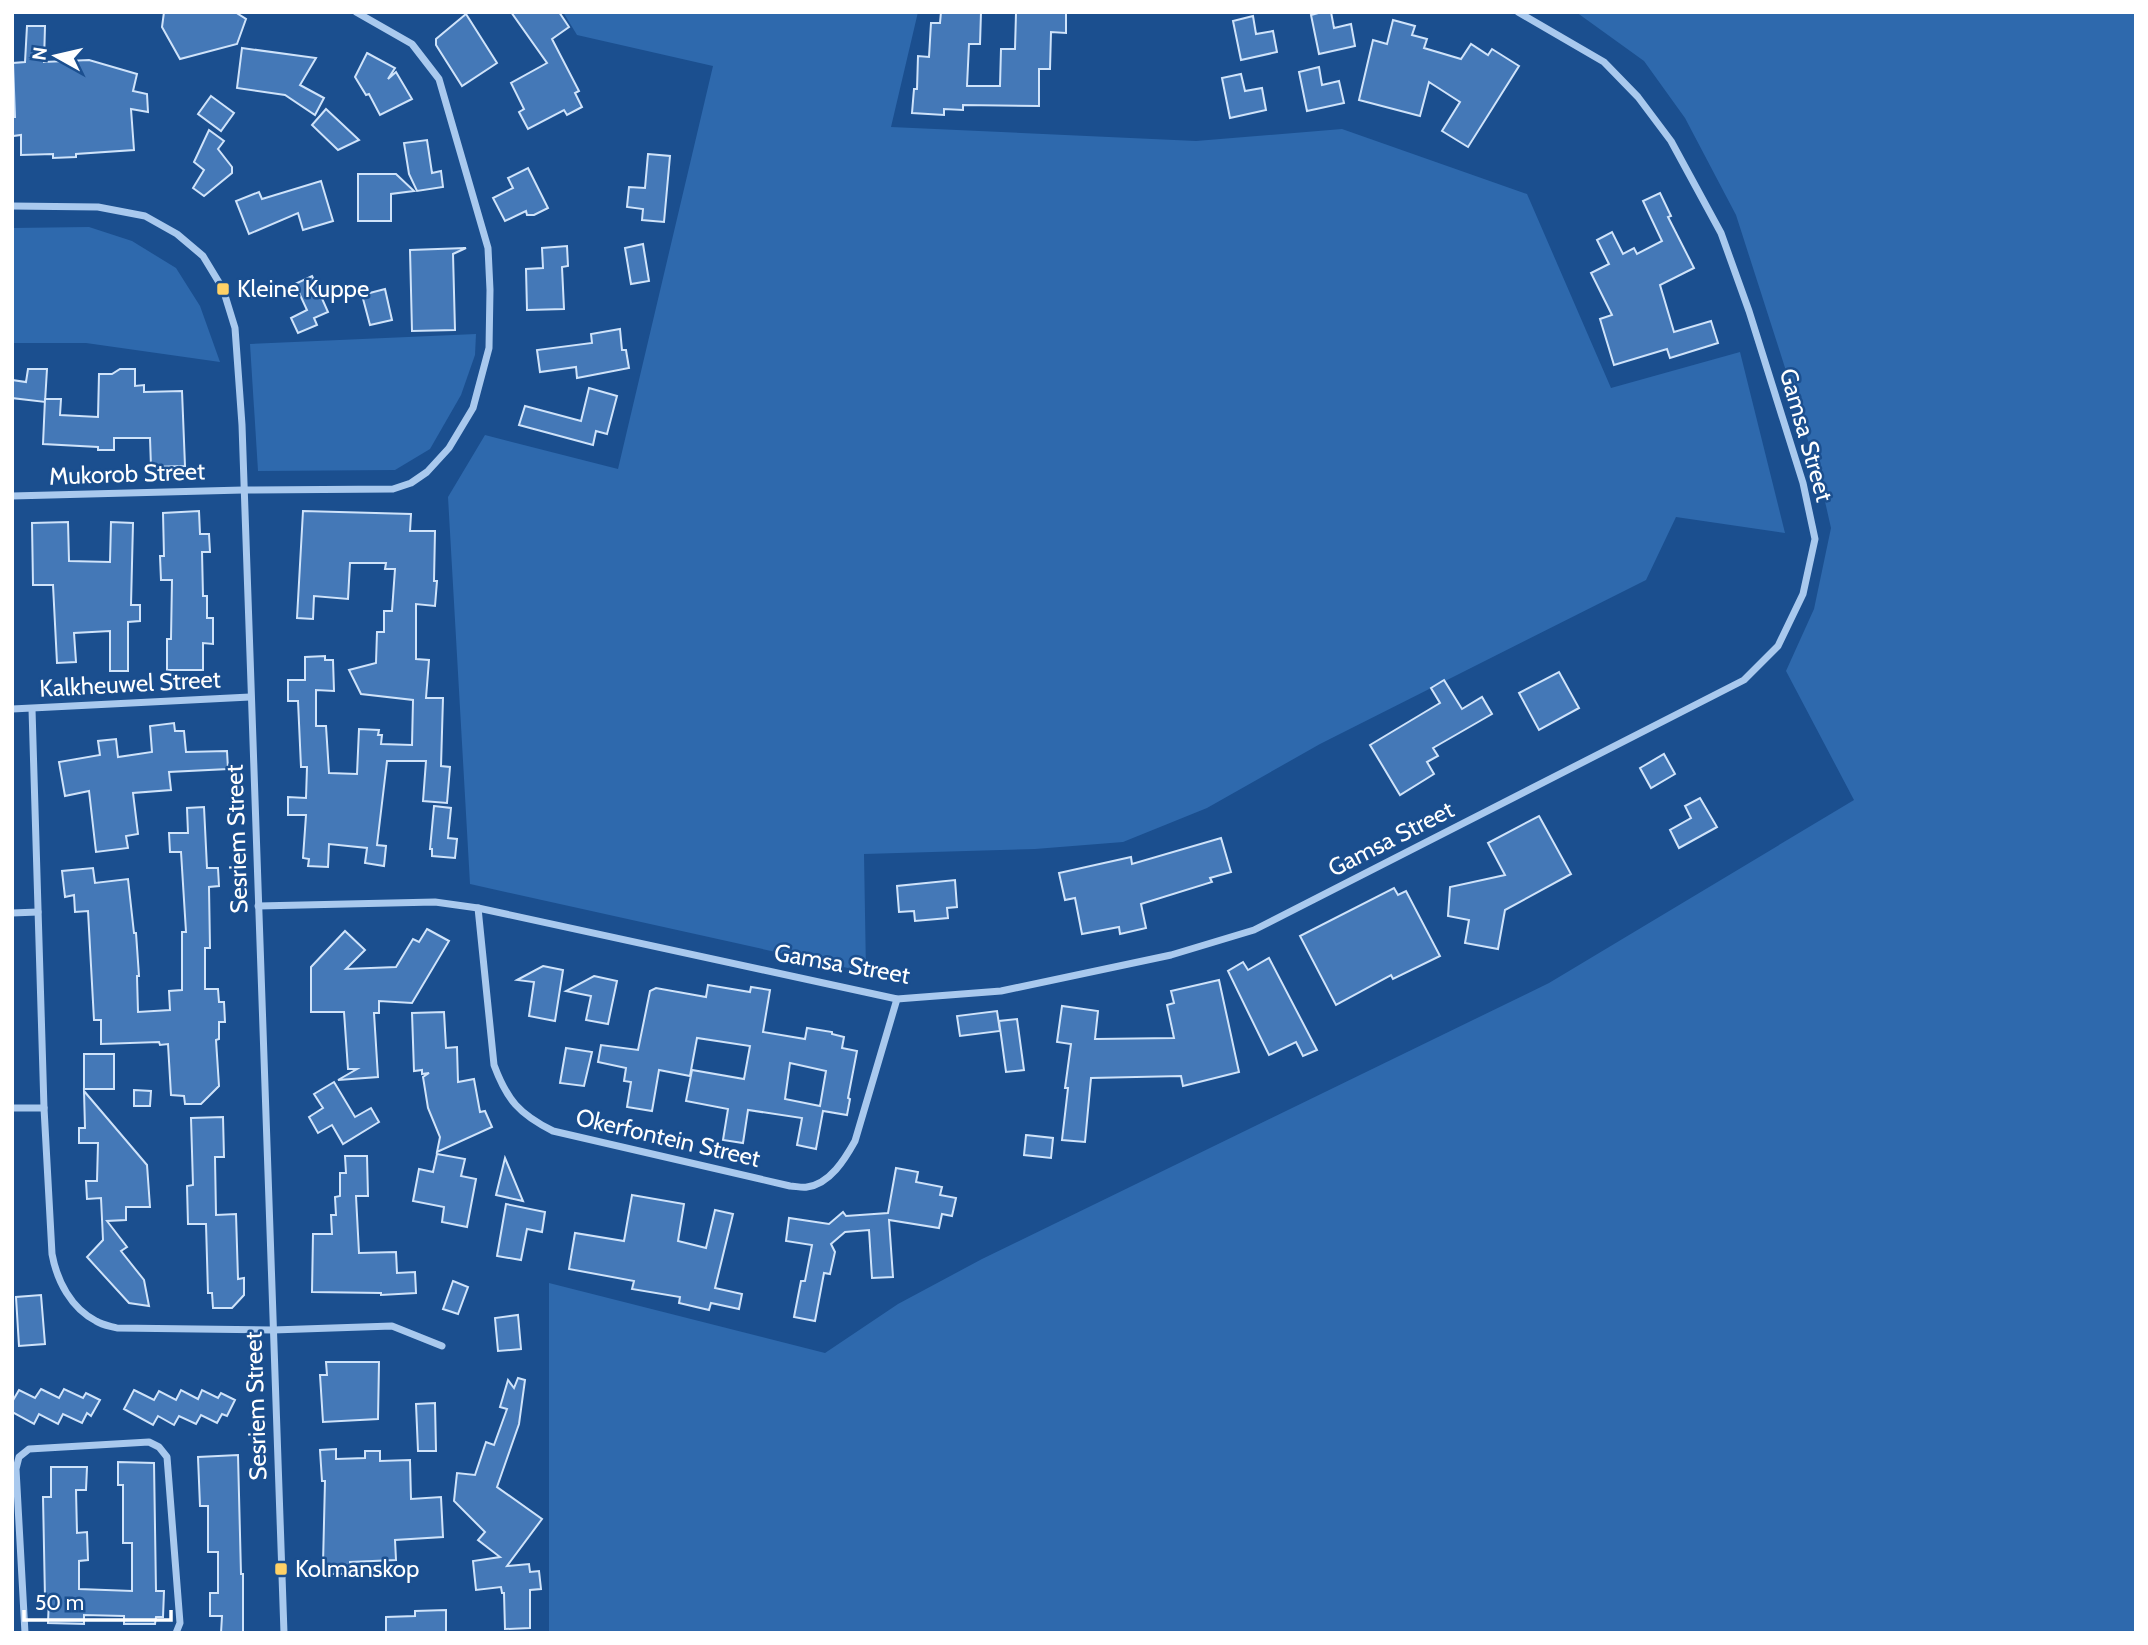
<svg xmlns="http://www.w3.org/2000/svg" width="2148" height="1645" font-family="Cabin,sans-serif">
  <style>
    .green { fill: #2e69ad }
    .building { fill: #4478b7; stroke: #cfe3fa; stroke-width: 2; fill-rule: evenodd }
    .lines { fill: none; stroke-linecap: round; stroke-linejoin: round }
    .street { stroke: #a9c9ee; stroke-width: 7 }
    .poi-dot { fill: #ffd166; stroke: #1b4f8f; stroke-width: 2.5 }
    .labels { text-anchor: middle; stroke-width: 5; stroke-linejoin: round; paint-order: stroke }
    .poi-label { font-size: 24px; fill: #fff; stroke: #1b4f8f; text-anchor: start }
    .street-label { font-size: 24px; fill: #fff; stroke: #1b4f8f }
  </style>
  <rect width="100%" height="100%" fill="#1b4f8f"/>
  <!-- green -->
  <g class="green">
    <path d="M563,12H918L891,127L1196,141L1342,129L1527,194L1611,388L1740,352L1785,533L1676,517L1646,580L1320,744L1207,808L1123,842L1035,849L864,854L866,972L470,884L448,497L485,435L618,469L713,66L577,35Z"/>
    <path d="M1576,12H2136V1633H549V1283L825,1353L898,1304L982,1259L1549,983L1854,800L1786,671L1814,609L1831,528L1819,475L1780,352L1736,215L1685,118L1644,61Z"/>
    <path d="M89,227L132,241L176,268L200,306L220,362L86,343H12V228Z"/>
    <path d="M476,334L475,355L461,395L430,449L395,470L258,471L250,344Z"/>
  </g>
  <!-- building -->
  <g class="building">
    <path d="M164,12H235L246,19L237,44L180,59L162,27Z"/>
    <path d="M511,12H559L569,27L552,39L579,91L575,93L582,107L567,115L564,110L528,129L519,112L524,109L511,83L547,63Z"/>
    <path d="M941,12H981L980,44H969L967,86H1000L1001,49H1015L1016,13L1066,12V33L1051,32L1050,69H1039V106L963,105V110L944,109V115L912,113L914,89H917L918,56L929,57L931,23H940Z"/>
    <path d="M1322,12H1331L1334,28L1351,24L1355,46L1319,54L1311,15Z"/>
    <path d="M466,14L497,63L462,86L436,45V39Z"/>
    <path d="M1253,16L1256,34L1273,31L1277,52L1241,60L1233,21Z"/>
    <path d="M1393,20L1415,26L1412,35L1427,39L1424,48L1461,59L1471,44L1488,55L1492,49L1519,66L1468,147L1442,131L1460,102L1429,82L1420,116L1359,100L1373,40L1387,44Z"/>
    <path d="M27,26H45L44,62L89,60L137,74L133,91L147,94L148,112L131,109L134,150L76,154V157L53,158V154L21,155V135L13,136V117H15L13,63L25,62Z"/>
    <path d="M242,48L316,58L300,85L324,98L315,115L285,95L237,88Z"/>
    <path d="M367,53L395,68L388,79L396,72L412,99L380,115L369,94L366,95L355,77Z"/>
    <path d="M1319,67L1322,85L1339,81L1344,103L1307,111L1299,72Z"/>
    <path d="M1241,74L1245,91L1262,88L1266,110L1230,118L1222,78Z"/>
    <path d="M211,96L234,113L221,131L198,114Z"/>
    <path d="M326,109L341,123L359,140L338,150L312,125Z"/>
    <path d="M209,130L224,141L218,149L232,167V173L204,196L193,188L204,170L194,162Z"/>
    <path d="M427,140L432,173L441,171L443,187L417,191L409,174L404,143Z"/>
    <path d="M648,154L670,156L664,222L642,220L643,209L627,207L629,187L645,188Z"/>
    <path d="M528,168L548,208L534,215H527L526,211L505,221L493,198L513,188L508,178Z"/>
    <path d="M358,174H396L414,191L391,194V221H358Z"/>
    <path d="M321,181L333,221L303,230L298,213L249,234L236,201L259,192L262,199Z"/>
    <path d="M1660,193L1671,216L1668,217L1694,268L1660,285L1674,332L1711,321L1718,343L1670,358L1667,349L1614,365L1600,319L1612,315L1591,273L1609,264L1597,240L1612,232L1623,254L1634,248L1637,254L1662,241L1643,201Z"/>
    <path d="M643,244L649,281L631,284L625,248Z"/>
    <path d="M567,246L568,266L562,267L564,309L527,310L526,269L543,268L542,248Z"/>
    <path d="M466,248L453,254L455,330L412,331L410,250Z"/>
    <path d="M312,276L328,312L314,318L317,325L298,333L291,318L307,310L295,284Z"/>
    <path d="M385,289L392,320L370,325L362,295Z"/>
    <path d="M620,329L622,350H626L629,368L577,378L576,367L540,372L537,350L592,343L591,334Z"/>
    <path d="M28,369H47L45,402L12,398V380L26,382Z"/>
    <path d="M120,369H135V386L144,385V392L182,391L185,466L151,467L150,438H114V450H98V447L43,444L45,399H61L60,415L98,417L99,374H112Z"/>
    <path d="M589,388L617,396L607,434L596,431L593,445L519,425L525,406L581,421Z"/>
    <path d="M199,511L200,534H209L210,552H202L203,596H207V618H213V644L203,643V670H167V639H171L172,580H161L160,556H164L163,513Z"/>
    <path d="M303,511L411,514L410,531H435L434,581H437L435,606L416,604V659L429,660L426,698H443L441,766L450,767L447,803L423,801L426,761H387L377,845L386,846L384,866L365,863L367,848L329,844L328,867L308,866L309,859L303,858L306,815H288V797L306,798L307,767H301L298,701H288V680H305V657L325,656V660H333L334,691L316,690V726H326L329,773L357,774L359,729L379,730L378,735H382L381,744L412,745L413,700L361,694L349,670L376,663L377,632H384V611H392L395,569H385L386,563H350L348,599L314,596L313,619L297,618Z"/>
    <path d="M68,522L69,561L110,562L111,522L133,523L131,605H140V621L128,622V671H110V631L74,633L76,662L57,663L53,585H33L32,523Z"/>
    <path d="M1559,672L1579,708L1539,730L1519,693Z"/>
    <path d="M1444,680L1462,709L1482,697L1492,714L1433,748L1438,756L1427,762L1434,774L1400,795L1370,745L1440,703L1431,688Z"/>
    <path d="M174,723L175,731H184L186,752L227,751L228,769L169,772L171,790L133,793L138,834L126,836L128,848L96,852L89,791L65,796L59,762L100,755L98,741L116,739L118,757L152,752L150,726Z"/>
    <path d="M1664,754L1675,774L1651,788L1640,768Z"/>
    <path d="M1700,798L1717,827L1679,848L1670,830L1691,818L1685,806Z"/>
    <path d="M434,806L451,808L448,838L457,839L455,858L432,856V849H430Z"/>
    <path d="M204,807L207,868H218L219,886L209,887L210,948H205V989H218L219,1002H224L225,1022H219V1039L216,1040L219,1086L201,1104H185L184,1096L171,1095L168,1044L160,1045L159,1042L101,1044V1020H94L88,911L75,912L74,895L65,897L62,871L93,868L95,883L128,879L134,933H136L139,976H137L138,1012L170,1010L169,991L182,990V932H186L181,852H170L169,833H188L187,808Z"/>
    <path d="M1539,816L1571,874L1505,910L1498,949L1465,943L1469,920L1448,916L1450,887L1505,875L1488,843Z"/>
    <path d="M1221,838L1231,872L1210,878L1212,882L1141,904L1146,928L1120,934L1119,927L1082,934L1075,898L1065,900L1059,873L1131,857L1132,864Z"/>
    <path d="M955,880L957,907L947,908L948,918L915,921L914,911L899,912L897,886Z"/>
    <path d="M1394,888L1398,895L1406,891L1440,956L1393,979L1391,975L1336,1005L1300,936Z"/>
    <path d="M427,929L449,941L412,1003L379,1001V1013H374L378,1077L338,1080L357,1069H348L344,1012H311V967L345,931L365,950L346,969L396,967L413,939L419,942Z"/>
    <path d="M1269,958L1317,1050L1303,1056L1296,1042L1269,1055L1228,971L1243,962L1248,970Z"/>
    <path d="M543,966L563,970L555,1021L529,1016L534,982L517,980Z"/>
    <path d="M594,976L617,981L608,1024L586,1020L591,996L566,991Z"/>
    <path d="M1219,980L1239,1072L1183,1086L1181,1076L1091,1078L1085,1142L1062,1140L1068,1088H1065L1071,1044L1057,1042L1062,1006L1098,1011L1095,1039L1174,1038L1167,1005L1174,1003L1171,991Z"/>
    <path d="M708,985L750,992L751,987L770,990L763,1032L805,1039L807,1028L832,1032V1034L844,1037L842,1048L857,1051L848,1098L850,1099L847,1115L823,1111L816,1149L797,1145L802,1118L748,1110L743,1143L723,1140L728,1109L686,1101L692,1070L744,1079L750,1046L697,1038L690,1076L659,1070L652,1111L627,1107L631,1082L624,1081L626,1068L598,1062L601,1045L638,1050L650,991L656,988L706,997ZM790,1063L826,1071L820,1106L785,1099Z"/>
    <path d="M997,1011L1000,1031L960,1036L957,1016Z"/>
    <path d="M444,1012L446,1048L457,1047L458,1082L474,1079L480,1112L485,1111L492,1127L437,1152L440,1137L428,1108L423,1077L429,1073L422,1074V1070L414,1071L412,1013Z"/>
    <path d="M1017,1019L1024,1070L1006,1072L999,1021Z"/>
    <path d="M566,1048L592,1052L584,1086L560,1083Z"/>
    <rect x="84" y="1054" width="30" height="35"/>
    <path d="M334,1082L355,1117L371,1108L379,1122L343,1144L332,1125L318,1133L309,1117L323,1108L314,1094Z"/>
    <path d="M134,1090L151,1091L150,1106H134Z"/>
    <path d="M84,1091L147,1165L150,1207H126V1220L107,1221L127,1247L121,1251L144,1280L149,1306L129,1303L87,1257L103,1240L101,1198L87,1199L86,1181H97L98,1143H79V1128H85Z"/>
    <path d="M223,1117L224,1157H215L216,1215L236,1214L238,1279L244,1278V1295L232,1308H213L212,1293H208L206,1224H188L187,1186L193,1185L191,1118Z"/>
    <path d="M1026,1135L1053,1138L1051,1158L1024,1155Z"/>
    <path d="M437,1154L465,1159L461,1176L476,1179L467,1227L442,1222L444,1207L413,1201L419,1169L433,1172Z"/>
    <path d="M345,1156H367L368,1196H356L359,1253L396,1252L397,1273L415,1272L416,1293L381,1295V1293L312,1292L313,1234H332L331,1215H336L335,1197L340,1196V1173H346Z"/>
    <path d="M505,1158L523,1201L496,1195Z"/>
    <path d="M896,1168L918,1172L916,1182L942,1187L940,1195L956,1198L952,1216L942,1214L939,1228L889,1220L893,1277L872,1278L869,1230L845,1232L831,1244L835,1252L830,1274L824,1273L815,1321L794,1317L801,1281H805L812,1245L786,1241L789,1218L829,1224L843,1212L846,1216L888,1213Z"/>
    <path d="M632,1195L684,1204L678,1241L706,1248L715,1210L733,1214L715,1288L742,1294L739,1309L711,1303L709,1310L679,1303L680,1297L632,1289L634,1281L569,1269L575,1233L624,1241Z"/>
    <path d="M506,1204L545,1212L542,1232L527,1229L521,1260L497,1256Z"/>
    <path d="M453,1281L468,1287L458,1314L443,1309Z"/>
    <path d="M41,1295L45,1344L19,1346L16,1297Z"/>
    <path d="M518,1315L521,1349L498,1351L495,1318Z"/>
    <path d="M326,1362H379L378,1419L323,1422L320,1375H327Z"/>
    <path d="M518,1378L525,1380L519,1424L497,1487L542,1519L507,1566L529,1564L530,1572L539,1571L541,1589L530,1590V1628L505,1629L504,1593H502L501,1587L476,1590L473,1561L500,1557L478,1540L485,1532L454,1501L457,1473L475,1475L486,1442L494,1445L507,1409L500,1407L508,1380L514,1388Z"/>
    <path d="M41,1389L59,1398L64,1389L83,1398L86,1393L100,1400L91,1416L87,1413L82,1423L63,1414L58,1424L39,1414L34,1424L12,1412V1402L19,1390L35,1398Z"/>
    <path d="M134,1390L154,1400L159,1391L176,1400L181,1390L198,1399L202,1390L218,1398L221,1393L235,1400L227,1416L222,1414L217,1423L201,1415L196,1424L179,1416L174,1425L158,1416L153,1425L124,1409Z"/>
    <path d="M435,1403L436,1451H418L416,1404Z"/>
    <path d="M336,1449V1459L365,1458V1451H380V1461L410,1460L411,1499L441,1497L443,1537L395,1540L396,1560L350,1562V1574H328L329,1564H323L325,1481H322L320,1450Z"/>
    <path d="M238,1455L241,1574H243V1633H221L222,1616H210V1593H218V1552H208V1506H200L198,1457Z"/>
    <path d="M118,1462L154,1463L156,1591H164L163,1617H156L155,1624H124V1616L84,1615V1624L48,1623L49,1598H45L43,1497H51V1467H87L86,1490H76L77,1533L87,1532L88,1560L79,1561V1589L132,1591V1543H123V1485H118Z"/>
    <path d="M446,1610V1633H386V1617L415,1616V1611Z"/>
  </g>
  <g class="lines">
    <!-- street -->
    <g class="street">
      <path d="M12,206L98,207L145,216L177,234L203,256L223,289L235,328L242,425L284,1633"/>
      <path d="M12,496L243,490L393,489L411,483L427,472L449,448L473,408L489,348L490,290L488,248L439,79L412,44L356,12"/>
      <path d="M12,709L250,697"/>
      <path d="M32,709L44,1108L52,1254C57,1281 71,1308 96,1321C102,1325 110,1326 117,1328L273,1330L392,1326L442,1346"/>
      <path d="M258,906L435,902L478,908L897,999L1001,991L1171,955L1254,930L1744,680L1778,646L1803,594L1815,539L1803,483L1749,311L1721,233L1671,141L1638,97L1604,62L1518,12"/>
      <path d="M478,908L494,1065C507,1100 519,1114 553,1131L790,1186C795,1186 802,1188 807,1187C830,1184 845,1159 855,1141L897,999"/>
      <path d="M12,913L38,912"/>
      <path d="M12,1108H44"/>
      <path d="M25,1633L16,1469L19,1457L29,1449L149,1442L159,1447L167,1457L180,1623L176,1633"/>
    </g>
  </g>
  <!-- markers -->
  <g class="poi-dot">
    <rect x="216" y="282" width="14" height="14" rx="3.5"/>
    <rect x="274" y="1562" width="14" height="14" rx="3.5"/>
  </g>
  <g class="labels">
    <!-- poi labels -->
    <g class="poi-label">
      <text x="237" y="297">Kleine Kuppe</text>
      <text x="295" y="1577">Kolmanskop</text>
    </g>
    <!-- street labels -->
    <g class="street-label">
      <text transform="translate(1806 435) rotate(74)" y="8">Gamsa Street</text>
      <text transform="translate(127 474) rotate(-2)" y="8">Mukorob Street</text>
      <text transform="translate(130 684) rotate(-3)" y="8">Kalkheuwel Street</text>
      <text transform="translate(237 839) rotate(-92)" y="8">Sesriem Street</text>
      <text transform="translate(1391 839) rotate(-27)" y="8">Gamsa Street</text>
      <text transform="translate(842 964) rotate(10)" y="8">Gamsa Street</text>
      <text transform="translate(668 1138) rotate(13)" y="8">Okerfontein Street</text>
      <text transform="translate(256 1406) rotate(-92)" y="8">Sesriem Street</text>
    </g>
  </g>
  <!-- border -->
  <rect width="2148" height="1645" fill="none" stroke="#ffffff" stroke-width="28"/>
  <!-- north arrow -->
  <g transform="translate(56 56) rotate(278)" stroke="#1b4f8f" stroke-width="5" paint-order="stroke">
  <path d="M0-5L12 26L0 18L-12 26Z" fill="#ffffff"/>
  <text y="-10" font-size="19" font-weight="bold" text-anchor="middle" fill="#ffffff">N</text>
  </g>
  <!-- scale -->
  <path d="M24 1610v10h147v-10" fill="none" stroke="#ffffff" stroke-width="3.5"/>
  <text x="35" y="1610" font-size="21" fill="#ffffff" stroke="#1b4f8f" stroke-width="5" paint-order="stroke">50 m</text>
</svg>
